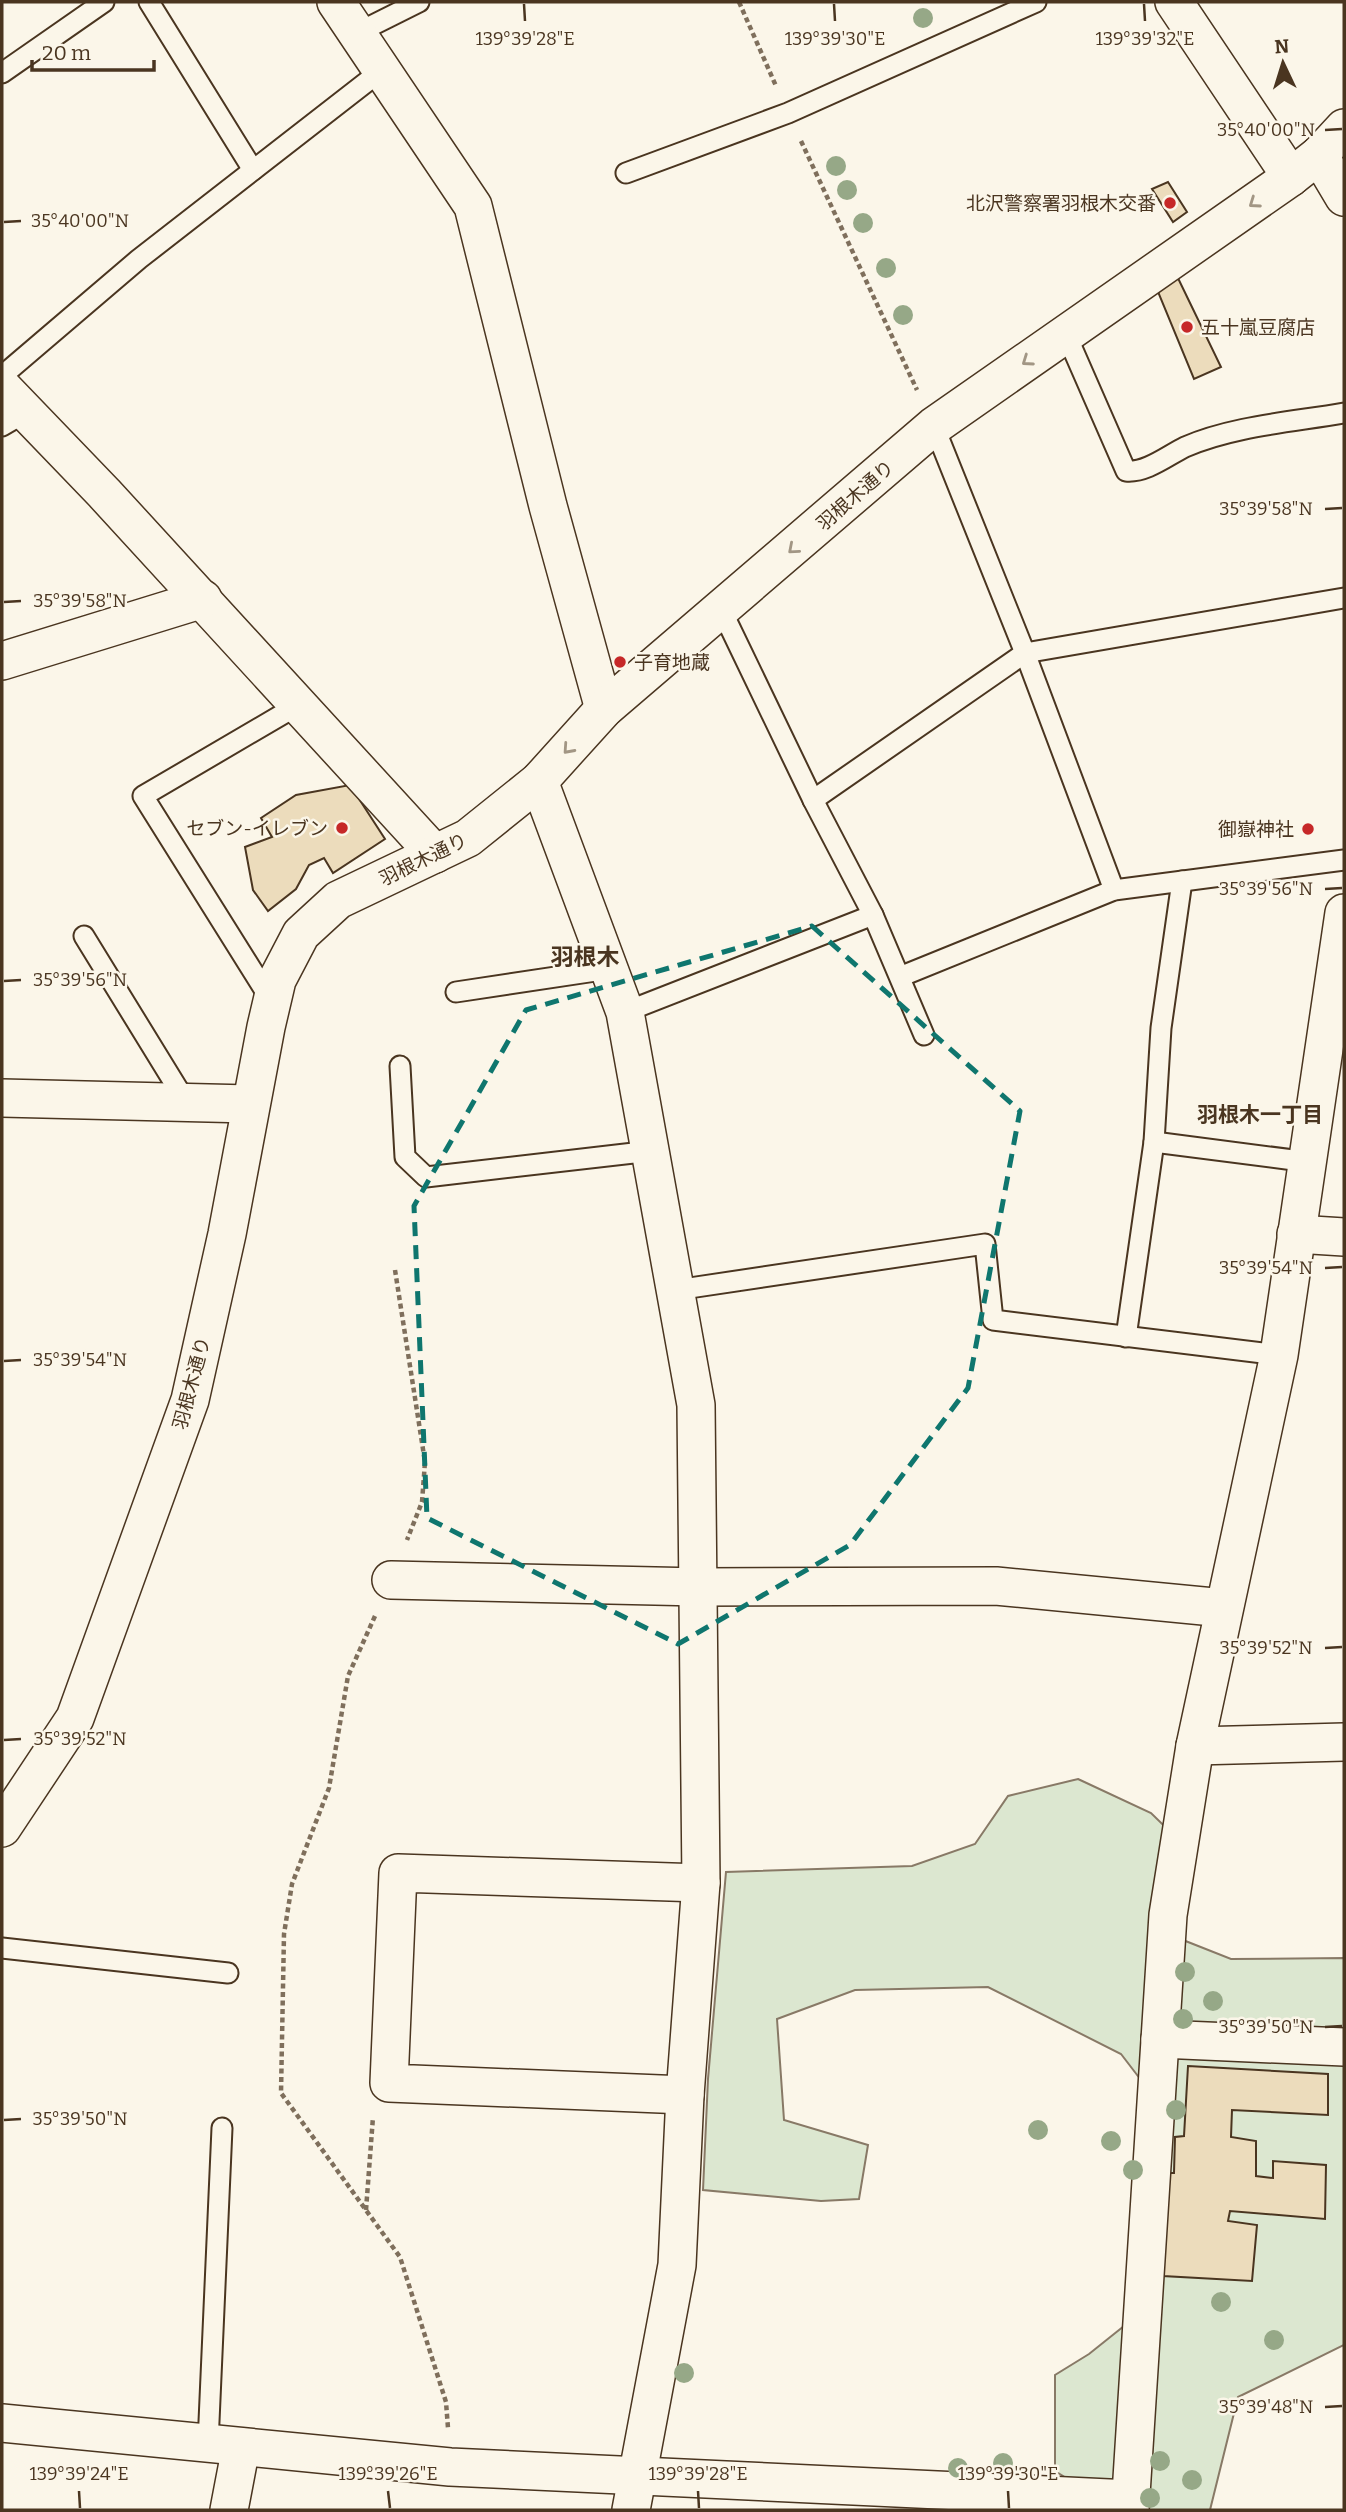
<svg xmlns="http://www.w3.org/2000/svg" width="1346" height="2512" font-family="Bitter,'Noto Sans JP',serif">
  <style>
    .green { fill: #dce7d0; stroke: #887966; stroke-width: 2 }
    .building { fill: #ecdcbc; stroke: #4a3520; stroke-width: 2 }
    .lines { fill: none; stroke-linecap: round; stroke-linejoin: round }
    .lane-casing { stroke: #4a3520; stroke-width: 23 }
    .street-casing { stroke: #4a3520; stroke-width: 40 }
    .path { stroke: #7f6f5c; stroke-width: 4.5; stroke-dasharray: 5 3.5; stroke-linecap: butt }
    .lane { stroke: #fbf6e9; stroke-width: 19 }
    .street { stroke: #fbf6e9; stroke-width: 37 }
    .tree { fill: #96a887 }
    .oneway { stroke: #a29684 }
    .marked { fill: none; stroke: #0f766e; stroke-width: 5; stroke-dasharray: 14 9; stroke-linejoin: round }
    .ticks { fill: none; stroke: #4a3520; stroke-width: 2.5 }
    .poi-dot { fill: #c62828; stroke: #fbf6e9; stroke-width: 2.5 }
    .labels { text-anchor: middle; stroke-width: 5; stroke-linejoin: round; paint-order: stroke }
    .poi-label { font-size: 19px; fill: #4a3520; stroke: #fbf6e9; text-anchor: end }
    .street-label { font-size: 19px; fill: #4a3520; stroke: #fbf6e9 }
    .neighbourhood-label { font-size: 21px; font-weight: bold; fill: #4a3520; stroke: #fbf6e9 }
    .quarter-label { font-size: 23px; font-weight: bold; fill: #4a3520; stroke: #fbf6e9 }
    .ticks-label { font-size: 18px; text-anchor: middle; fill: #4a3520; stroke: #fbf6e9; stroke-width: 5; stroke-linejoin: round; paint-order: stroke }
  </style>
  <rect width="100%" height="100%" fill="#fbf6e9"/>
  <!-- green -->
  <path class="green" d="M1078,1779L1151,1813L1192,1853L1183,1940L1231,1959L1344,1958V2345L1238,2397L1210,2510H1118L1055,2471V2375L1089,2354L1154,2302L1144,2084L1121,2054L988,1987L855,1990L777,2019L784,2120L868,2145L859,2199L821,2201L703,2190L708,2079L726,1872L912,1866L975,1844L1008,1796Z"/>
  <!-- building -->
  <g class="building">
    <path d="M1168,182L1187,212L1173,222L1152,189Z"/>
    <path d="M1176,274L1221,367L1194,379L1156,287Z"/>
    <path d="M350,785L385,839L333,873L324,858L309,865L296,889L268,911L253,890L245,847L272,837L261,818L296,795Z"/>
    <path d="M1188,2066L1328,2074V2115L1232,2110L1231,2137L1256,2141V2176L1273,2178V2161L1326,2165L1325,2219L1230,2211L1228,2221L1257,2225L1252,2281L1163,2276L1166,2173H1174L1175,2137L1184,2136Z"/>
  </g>
  <g class="lines">
    <defs>
      <g id="lane">
        <path d="M149,2L253,170"/>
        <path d="M357,33L419,2"/>
        <path d="M2,73L104,2"/>
        <path d="M626,173L788,113L1036,2"/>
        <path d="M1066,334L1126,471C1146,473 1167,456 1185,447C1233,426 1293,422 1344,413"/>
        <path d="M2,376L139,259L382,70"/>
        <path d="M2,426L26,412"/>
        <path d="M934,426L1025,653L1114,890"/>
        <path d="M722,611L813,800L873,915L924,1035"/>
        <path d="M813,800L1025,653L1344,598"/>
        <path d="M84,936L186,1102"/>
        <path d="M902,976L1114,890L1344,860"/>
        <path d="M456,992L609,969"/>
        <path d="M272,1002L143,796L300,704"/>
        <path d="M625,1012L873,915"/>
        <path d="M400,1066L405,1157L426,1177L651,1151"/>
        <path d="M1154,1142L1309,1162"/>
        <path d="M676,1290L985,1244L993,1320L1279,1355"/>
        <path d="M1126,1337L1154,1142L1161,1028L1182,881"/>
        <path d="M2,1948L228,1973"/>
        <path d="M208,2444L222,2128"/>
      </g>
      <g id="street">
        <path d="M336,2L473,206L548,506L604,709"/>
        <path d="M1174,2L1291,177"/>
        <path d="M1319,155L1344,197"/>
        <path d="M2,387L104,493L435,854"/>
        <path d="M2,661L203,599"/>
        <path d="M539,781L625,1012L696,1405L701,1883L685,2095L677,2265L631,2510"/>
        <path d="M2,1098L250,1104"/>
        <path d="M1296,1234L1344,1237"/>
        <path d="M391,1580L700,1587L996,1586L1224,1608"/>
        <path d="M1195,1746L1344,1742"/>
        <path d="M2,1828L75,1718L190,1400L227,1234L266,1027L277,980L301,934L338,900L468,838L539,781L604,709L934,426L1291,177L1319,155L1344,128"/>
        <path d="M1160,2039L1344,2047"/>
        <path d="M685,2095L389,2083L398,1873L701,1883"/>
        <path d="M2,2423L450,2467L1130,2499"/>
        <path d="M229,2510L241,2447"/>
        <path d="M1130,2510L1168,1915L1195,1746L1279,1355L1344,913"/>
      </g>
    </defs>
    <!-- lane casing -->
    <use href="#lane" class="lane-casing"/>
    <!-- street casing -->
    <use href="#street" class="street-casing"/>
    <!-- path -->
    <g class="path">
      <path d="M739,2L776,86"/>
      <path d="M801,141L917,390"/>
      <path d="M395,1270L425,1462L422,1502L407,1540"/>
      <path d="M375,1616L348,1676L329,1788L292,1884L284,1934L281,2093L400,2257L446,2402L448,2428"/>
      <path d="M366,2210L373,2117"/>
    </g>
    <!-- lane -->
    <use href="#lane" class="lane"/>
    <!-- street -->
    <use href="#street" class="street"/>
  </g>
  <!-- trees -->
  <g class="tree">
    <circle cx="923" cy="18" r="10"/>
    <circle cx="836" cy="166" r="10"/>
    <circle cx="847" cy="190" r="10"/>
    <circle cx="863" cy="223" r="10"/>
    <circle cx="886" cy="268" r="10"/>
    <circle cx="903" cy="315" r="10"/>
    <circle cx="1185" cy="1972" r="10"/>
    <circle cx="1213" cy="2001" r="10"/>
    <circle cx="1183" cy="2019" r="10"/>
    <circle cx="1176" cy="2110" r="10"/>
    <circle cx="1038" cy="2130" r="10"/>
    <circle cx="1111" cy="2141" r="10"/>
    <circle cx="1133" cy="2170" r="10"/>
    <circle cx="1221" cy="2302" r="10"/>
    <circle cx="1274" cy="2340" r="10"/>
    <circle cx="684" cy="2373" r="10"/>
    <circle cx="1160" cy="2461" r="10"/>
    <circle cx="1003" cy="2463" r="10"/>
    <circle cx="958" cy="2468" r="10"/>
    <circle cx="1192" cy="2480" r="10"/>
    <circle cx="1150" cy="2498" r="10"/>
  </g>
  <!-- one-way arrows -->
  <defs><path id="oneway-chevron" d="M-2-3.5L2.5 0L-2 3.5" fill="none" stroke-width="1.6" stroke-linecap="round" stroke-linejoin="round" transform="scale(1.75)"/></defs>
  <g class="oneway">
    <use href="#oneway-chevron" transform="translate(1254 203) rotate(145)"/>
    <use href="#oneway-chevron" transform="translate(1027 361) rotate(145)"/>
    <use href="#oneway-chevron" transform="translate(793 549) rotate(139)"/>
    <use href="#oneway-chevron" transform="translate(568 749) rotate(132)"/>
  </g>
  <!-- marked area -->
  <path class="marked" d="M812,926L1020,1111L968,1388L850,1545L678,1644L427,1518L414,1206L526,1010Z"/>
  <!-- ticks -->
  <path class="ticks" d="M524,4L525,21M834,4L835,21M1144,4L1145,21M1325,130L1342,129M4,222L21,221M1325,509L1342,508M4,602L21,601M1325,889L1342,888M4,981L21,980M1325,1268L1342,1267M4,1361L21,1360M1325,1648L1342,1647M4,1740L21,1739M1325,2027L1342,2026M4,2120L21,2119M1325,2407L1342,2406M79,2491L80,2508M388,2491L390,2508M698,2491L699,2508M1008,2491L1009,2508"/>
  <!-- markers -->
  <g class="poi-dot">
    <circle cx="1170" cy="203" r="7"/>
    <circle cx="1187" cy="327" r="7"/>
    <circle cx="620" cy="662" r="7"/>
    <circle cx="342" cy="828" r="7"/>
    <circle cx="1308" cy="829" r="7"/>
  </g>
  <g class="labels">
    <!-- poi labels -->
    <g class="poi-label">
      <text x="1156" y="210">北沢警察署羽根木交番</text>
      <text x="1201" y="334" text-anchor="start">五十嵐豆腐店</text>
      <text x="634" y="669" text-anchor="start">子育地蔵</text>
      <text x="328" y="835">セブン-イレブン</text>
      <text x="1294" y="836">御嶽神社</text>
    </g>
    <!-- street labels -->
    <g class="street-label">
      <text transform="translate(855 495) rotate(-41)" y="7">羽根木通り</text>
      <text transform="translate(423 859) rotate(-26)" y="7">羽根木通り</text>
      <text transform="translate(191 1383) rotate(-75)" y="7">羽根木通り</text>
    </g>
    <!-- neighbourhood labels -->
    <g class="neighbourhood-label">
      <text x="1260" y="1122">羽根木一丁目</text>
    </g>
    <!-- quarter labels -->
    <g class="quarter-label">
      <text x="585" y="965">羽根木</text>
    </g>
  </g>
  <g class="ticks-label">
    <text x="525" y="45">139°39'28"E</text>
    <text x="835" y="45">139°39'30"E</text>
    <text x="1145" y="45">139°39'32"E</text>
    <text x="1266" y="136">35°40'00"N</text>
    <text x="80" y="227">35°40'00"N</text>
    <text x="1266" y="515">35°39'58"N</text>
    <text x="80" y="607">35°39'58"N</text>
    <text x="1266" y="895">35°39'56"N</text>
    <text x="80" y="986">35°39'56"N</text>
    <text x="1266" y="1274">35°39'54"N</text>
    <text x="80" y="1366">35°39'54"N</text>
    <text x="1266" y="1654">35°39'52"N</text>
    <text x="80" y="1745">35°39'52"N</text>
    <text x="1266" y="2033">35°39'50"N</text>
    <text x="80" y="2125">35°39'50"N</text>
    <text x="1266" y="2413">35°39'48"N</text>
    <text x="79" y="2480">139°39'24"E</text>
    <text x="388" y="2480">139°39'26"E</text>
    <text x="698" y="2480">139°39'28"E</text>
    <text x="1008" y="2480">139°39'30"E</text>
  </g>
  <!-- border -->
  <rect width="1346" height="2512" fill="none" stroke="#4a3520" stroke-width="7"/>
  <!-- north arrow -->
  <g transform="translate(1283 63) rotate(356)" stroke="#fbf6e9" stroke-width="5" paint-order="stroke">
  <path d="M0-5L12 26L0 18L-12 26Z" fill="#4a3520"/>
  <text y="-10" font-size="19" font-weight="bold" text-anchor="middle" fill="#4a3520">N</text>
  </g>
  <!-- scale -->
  <path d="M32 60v10h122v-10" fill="none" stroke="#4a3520" stroke-width="3.5"/>
  <text x="42" y="60" font-size="21" fill="#4a3520" stroke="#fbf6e9" stroke-width="5" paint-order="stroke">20 m</text>
</svg>
